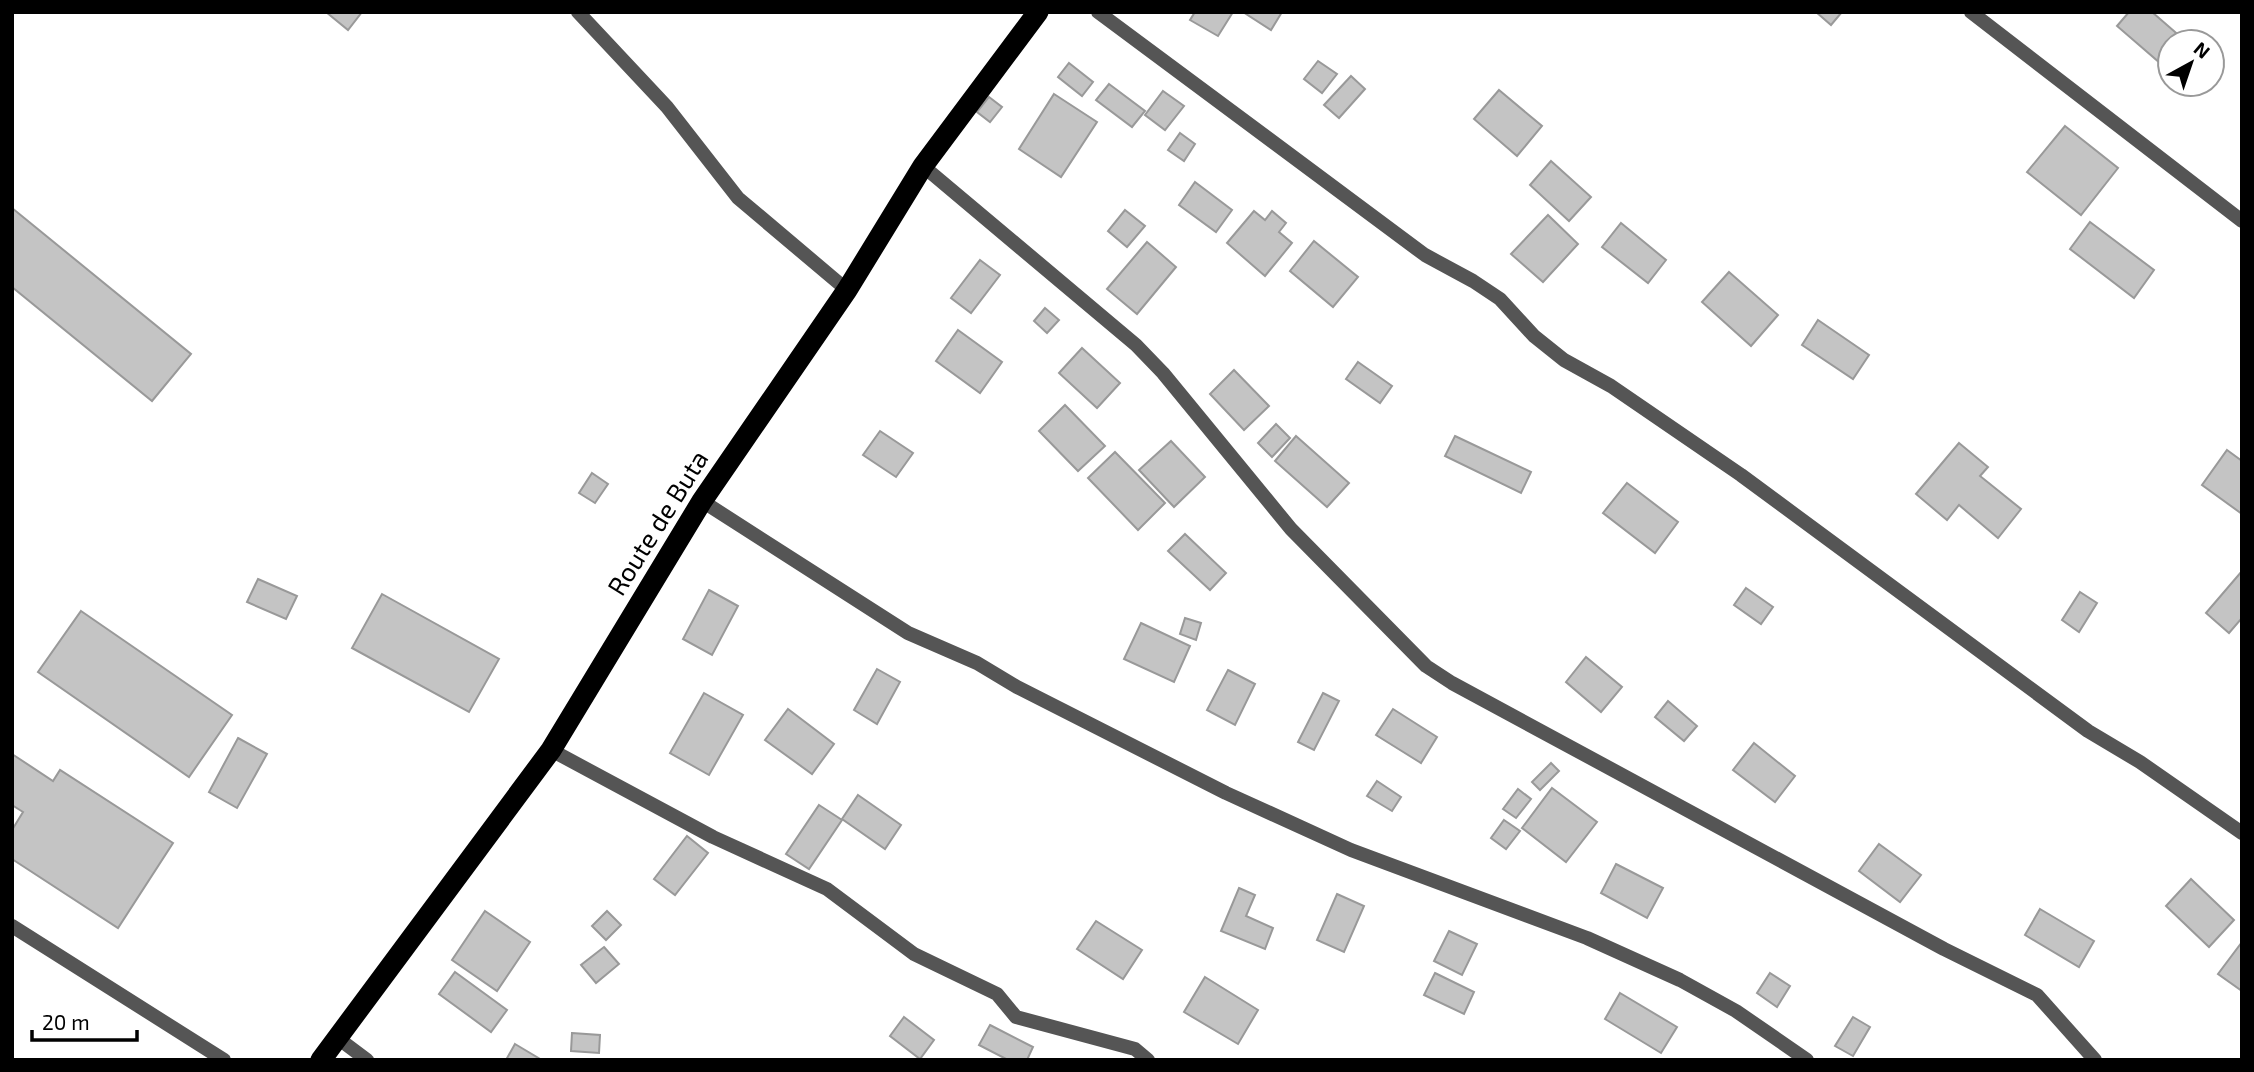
<svg xmlns="http://www.w3.org/2000/svg" width="2254" height="1072" font-family="'Exo 2',sans-serif">
  <style>
    .building { fill: #c4c4c4; stroke: #999; stroke-width: 2 }
    .lines { fill: none; stroke-linecap: round; stroke-linejoin: round }
    .street { stroke: #555; stroke-width: 14 }
    .highway { stroke: #000; stroke-width: 21 }
    .labels { text-anchor: middle; stroke-width: 7; stroke-linejoin: round; paint-order: stroke }
    .street-label { font-size: 26px; fill: #000; stroke: #fff }
  </style>
  <rect width="100%" height="100%" fill="#fff"/>
  <!-- building -->
  <g class="building">
    <path d="M326,12H362L348,30Z"/>
    <path d="M1195,12H1233L1218,36L1190,20Z"/>
    <path d="M1243,12H1282L1271,30Z"/>
    <path d="M1816,12H1842L1831,25Z"/>
    <path d="M2129,12H2152L2182,38L2178,42H2170V52L2160,63L2117,26Z"/>
    <path d="M1318,61L1337,74L1322,93L1304,79Z"/>
    <path d="M1069,63L1093,82L1082,96L1058,77Z"/>
    <path d="M1351,76L1365,89L1339,118L1324,105Z"/>
    <path d="M1109,84L1145,111L1132,127L1096,100Z"/>
    <path d="M1499,90L1542,126L1517,156L1474,119Z"/>
    <path d="M1163,91L1184,106L1165,130L1145,115Z"/>
    <path d="M1054,94L1097,122L1061,177L1019,149Z"/>
    <path d="M989,97L1002,107L990,122L977,112Z"/>
    <path d="M2065,126L2118,168L2081,215L2027,172Z"/>
    <path d="M1180,133L1195,144L1184,161L1168,150Z"/>
    <path d="M1551,161L1591,197L1569,221L1530,185Z"/>
    <path d="M1195,182L1232,210L1216,232L1179,205Z"/>
    <path d="M12,208L191,354L152,401L12,287Z"/>
    <path d="M1125,210L1145,226L1127,247L1108,231Z"/>
    <path d="M1254,211L1265,220L1272,211L1286,223L1279,232L1292,243L1265,276L1227,243Z"/>
    <path d="M1548,215L1578,244L1543,282L1511,254Z"/>
    <path d="M2090,222L2154,270L2134,298L2070,249Z"/>
    <path d="M1621,223L1666,260L1648,283L1602,247Z"/>
    <path d="M1314,241L1358,277L1333,307L1290,271Z"/>
    <path d="M1147,242L1176,267L1137,314L1107,289Z"/>
    <path d="M980,260L1000,275L971,313L951,298Z"/>
    <path d="M1729,272L1778,315L1751,346L1702,302Z"/>
    <path d="M1045,308L1059,320L1047,333L1034,321Z"/>
    <path d="M1818,320L1869,355L1853,379L1802,345Z"/>
    <path d="M958,330L1002,362L980,393L936,361Z"/>
    <path d="M1082,348L1120,383L1097,408L1059,373Z"/>
    <path d="M1358,362L1392,386L1380,403L1346,379Z"/>
    <path d="M1234,370L1269,406L1244,430L1210,394Z"/>
    <path d="M1065,405L1105,446L1078,471L1039,431Z"/>
    <path d="M1276,424L1290,438L1272,457L1258,443Z"/>
    <path d="M880,431L913,453L896,477L863,455Z"/>
    <path d="M1296,436L1349,483L1327,507L1275,461Z"/>
    <path d="M1455,436L1531,472L1521,493L1445,456Z"/>
    <path d="M1171,441L1205,477L1174,507L1139,470Z"/>
    <path d="M1959,443L1988,467L1980,476L2021,509L1998,538L1959,505L1947,520L1916,494Z"/>
    <path d="M2227,450L2242,461V514L2202,485Z"/>
    <path d="M1115,452L1165,503L1138,530L1088,478Z"/>
    <path d="M592,473L608,484L595,503L579,493Z"/>
    <path d="M1627,483L1678,522L1655,553L1603,513Z"/>
    <path d="M1185,534L1226,573L1210,590L1168,551Z"/>
    <path d="M2242,571V618L2229,633L2206,613Z"/>
    <path d="M258,579L297,596L286,619L247,602Z"/>
    <path d="M1746,588L1773,607L1761,624L1734,605Z"/>
    <path d="M709,590L738,606L712,655L683,639Z"/>
    <path d="M2080,592L2097,603L2079,632L2062,620Z"/>
    <path d="M382,594L499,659L469,712L352,648Z"/>
    <path d="M81,611L232,715L189,777L38,672Z"/>
    <path d="M1185,618L1201,623L1196,640L1180,634Z"/>
    <path d="M1141,623L1190,646L1174,682L1124,659Z"/>
    <path d="M1586,657L1622,687L1601,712L1566,682Z"/>
    <path d="M877,669L900,682L877,724L854,710Z"/>
    <path d="M1228,670L1255,684L1235,725L1207,710Z"/>
    <path d="M704,693L743,715L709,775L670,753Z"/>
    <path d="M1323,693L1339,701L1314,750L1298,742Z"/>
    <path d="M1668,701L1697,726L1684,741L1655,717Z"/>
    <path d="M788,709L834,744L812,774L765,740Z"/>
    <path d="M1393,709L1437,737L1421,763L1376,735Z"/>
    <path d="M238,738L267,754L237,808L209,792Z"/>
    <path d="M1754,743L1795,776L1775,802L1733,770Z"/>
    <path d="M12,754L53,781L60,770L173,843L118,928L12,859V830L23,812L12,805Z"/>
    <path d="M1551,763L1559,771L1540,790L1532,782Z"/>
    <path d="M1377,781L1401,797L1392,811L1367,796Z"/>
    <path d="M1552,788L1597,822L1566,862L1522,828Z"/>
    <path d="M1518,789L1531,799L1516,818L1503,809Z"/>
    <path d="M858,795L901,825L885,849L842,819Z"/>
    <path d="M819,805L842,820L809,869L786,854Z"/>
    <path d="M1504,820L1520,831L1506,849L1491,838Z"/>
    <path d="M687,836L708,853L675,895L654,879Z"/>
    <path d="M1879,844L1921,875L1900,902L1859,871Z"/>
    <path d="M1616,864L1663,888L1647,918L1601,893Z"/>
    <path d="M2191,879L2234,920L2209,947L2166,906Z"/>
    <path d="M1239,888L1255,895L1246,916L1273,928L1265,949L1221,931Z"/>
    <path d="M1337,894L1364,906L1344,952L1317,940Z"/>
    <path d="M2040,909L2094,941L2079,967L2025,935Z"/>
    <path d="M485,911L530,942L497,991L452,960Z"/>
    <path d="M607,911L621,925L606,940L592,926Z"/>
    <path d="M1096,921L1142,950L1123,979L1077,949Z"/>
    <path d="M1449,931L1477,944L1462,975L1434,961Z"/>
    <path d="M2242,942V991L2218,974Z"/>
    <path d="M604,947L619,964L596,983L581,965Z"/>
    <path d="M455,972L507,1010L491,1032L439,994Z"/>
    <path d="M1435,973L1474,992L1464,1014L1424,995Z"/>
    <path d="M1770,973L1790,986L1777,1007L1757,993Z"/>
    <path d="M1205,977L1258,1010L1238,1044L1184,1012Z"/>
    <path d="M1620,993L1677,1027L1661,1053L1605,1019Z"/>
    <path d="M904,1017L934,1040L920,1059L890,1036Z"/>
    <path d="M1853,1017L1870,1027L1853,1056L1835,1046Z"/>
    <path d="M990,1025L1033,1047L1027,1060H1008L979,1045Z"/>
    <path d="M572,1033L600,1035L599,1053L571,1051Z"/>
    <path d="M515,1044L540,1059L539,1060H506Z"/>
  </g>
  <g class="lines">
    <!-- street -->
    <g class="street">
      <path d="M578,12L667,107L738,198L847,290"/>
      <path d="M1098,12L1425,255L1473,281L1500,299L1534,336L1564,360L1611,386L1741,475L2088,731L2140,762L2242,833"/>
      <path d="M1971,12L2242,221"/>
      <path d="M923,166L1136,345L1163,373L1291,529L1426,666L1452,683L1944,949L2037,995L2095,1060"/>
      <path d="M702,501L908,633L977,663L1017,687L1226,793L1351,850L1587,938L1680,980L1736,1011L1807,1060"/>
      <path d="M551,750L713,837L827,889L914,954L997,994L1016,1017L1135,1049L1148,1060"/>
      <path d="M12,926L224,1060"/>
      <path d="M339,1039L367,1060"/>
    </g>
    <!-- highway -->
    <path class="highway" d="M321,1060L551,750L702,501L847,290L923,166L1038,12"/>
  </g>
  <g class="labels">
    <!-- street labels -->
    <g class="street-label">
      <text transform="translate(658 523) rotate(-58)" y="9">Route de Buta</text>
    </g>
  </g>
  <!-- border -->
  <rect width="2254" height="1072" fill="none" stroke="#000000" stroke-width="28"/>
  <!-- north arrow -->
  <g transform="translate(2191 63) rotate(40)"><circle r="33" fill="#ffffff" stroke="#999999" stroke-width="2"/>
  <path d="M0-5L12 26L0 18L-12 26Z" fill="#000000"/>
  <text y="-10" font-size="19" font-weight="bold" text-anchor="middle" fill="#000000">N</text>
  </g>
  <!-- scale -->
  <path d="M32 1030v10h105v-10" fill="none" stroke="#000000" stroke-width="3.5"/>
  <text x="42" y="1030" font-size="21" fill="#000000" stroke="#ffffff" stroke-width="5" paint-order="stroke">20 m</text>
</svg>
